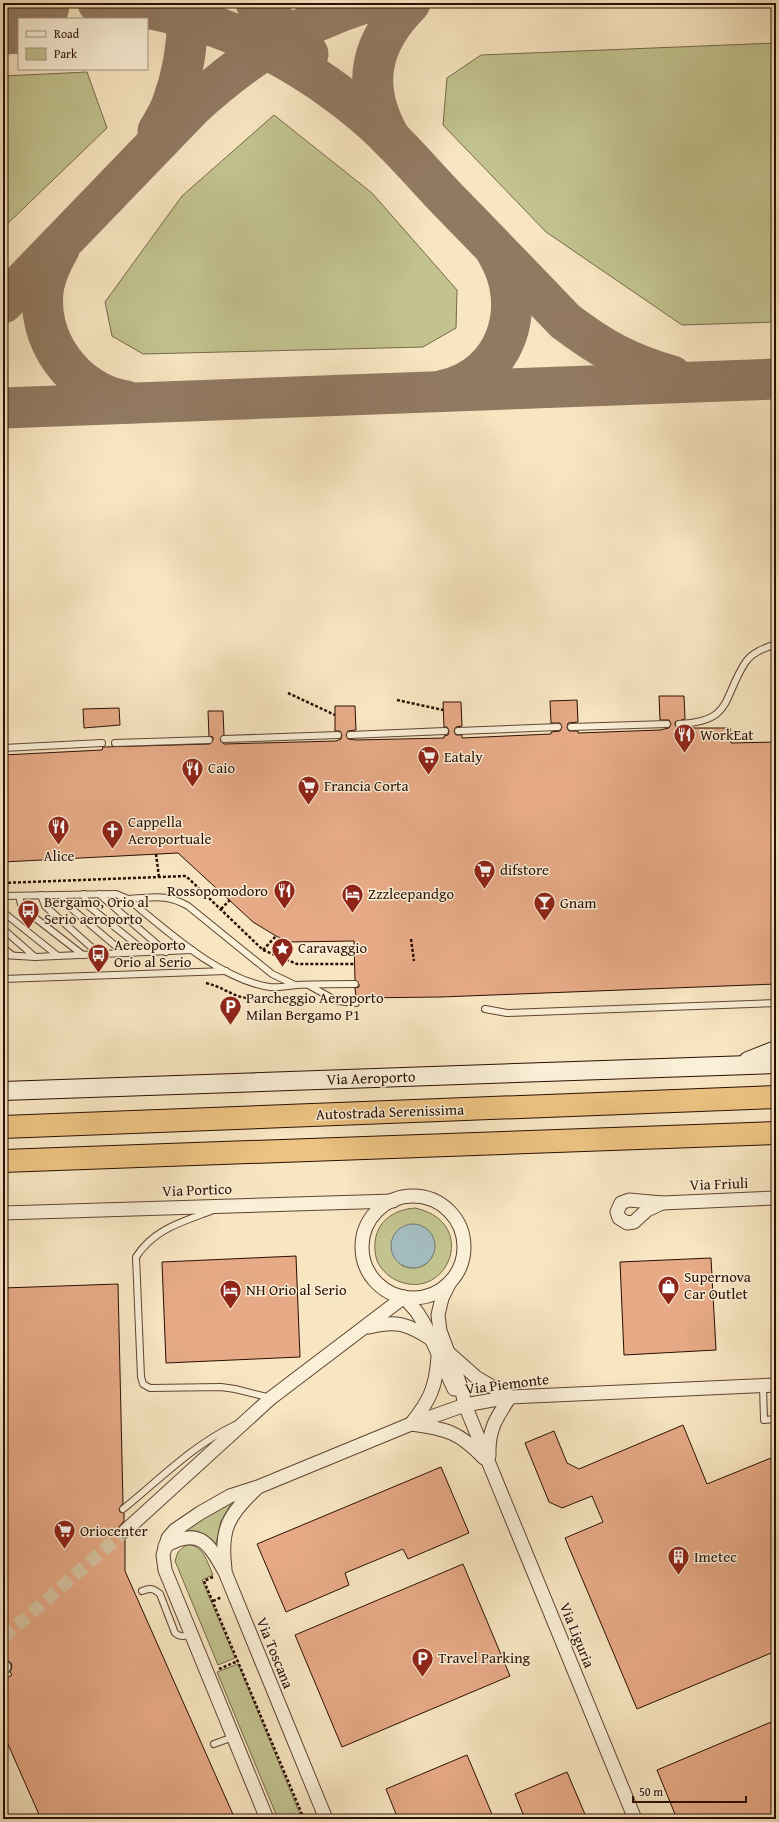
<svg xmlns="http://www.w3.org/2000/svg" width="779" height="1822" font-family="'Gentium Book Plus',serif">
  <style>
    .green { fill: #c2c38f; stroke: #766849; fill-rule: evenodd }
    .water { fill: #a4bcbf; stroke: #747674 }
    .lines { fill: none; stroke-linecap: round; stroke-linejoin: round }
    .taxiway { stroke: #927a62; stroke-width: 41 }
    .runway { stroke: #927a62; stroke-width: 101 }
    .building { fill: #e6aa86; stroke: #2b0e03 }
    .street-tunnel { stroke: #d9c6a5; stroke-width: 13; stroke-dasharray: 13 6; stroke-linecap: butt }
    .lane-casing { stroke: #5e4433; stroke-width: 8 }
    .street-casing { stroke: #5e4433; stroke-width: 15 }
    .secondary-casing { stroke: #2b0e03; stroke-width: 20 }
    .highway-casing { stroke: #2b0e03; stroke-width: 24 }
    .path { stroke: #2b0e03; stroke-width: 2.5; stroke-dasharray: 3 2; stroke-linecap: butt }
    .lane { stroke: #faefd7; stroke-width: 6 }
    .street { stroke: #faefd7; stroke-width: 13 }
    .secondary { stroke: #faefd7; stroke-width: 18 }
    .highway { stroke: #ecc381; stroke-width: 22 }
    .labels { text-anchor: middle; stroke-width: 3; stroke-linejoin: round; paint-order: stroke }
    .poi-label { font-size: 15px; fill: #2b0e03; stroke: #faefd7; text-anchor: start }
    .street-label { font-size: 15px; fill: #2b0e03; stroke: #faefd7 }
  </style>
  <rect width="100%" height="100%" fill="#f8e6c2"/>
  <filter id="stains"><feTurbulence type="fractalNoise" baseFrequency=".005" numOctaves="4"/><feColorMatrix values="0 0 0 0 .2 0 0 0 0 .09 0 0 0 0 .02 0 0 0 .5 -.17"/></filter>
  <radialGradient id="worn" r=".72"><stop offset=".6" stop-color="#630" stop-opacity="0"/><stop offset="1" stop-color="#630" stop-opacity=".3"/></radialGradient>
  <!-- green -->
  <g class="green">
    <path d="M776,43V322L682,325L546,232L443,125L447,78L481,55Z"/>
    <path d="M87,72L107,128L3,228V76Z"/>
    <path d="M274,115L372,193L457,290L456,328L423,347L143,354L112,336L105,302L182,196Z"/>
    <path d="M415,1208C480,1222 448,1302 398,1281C388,1277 378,1267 376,1257C370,1228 388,1210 415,1208ZM432,1235C441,1257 423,1275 401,1265Z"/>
    <path d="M230,1503L231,1504L221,1521L216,1544C205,1535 201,1529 184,1531L183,1528Z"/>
    <path d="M186,1545C203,1543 207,1562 213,1575L202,1580L235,1658L218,1665L175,1561L178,1552Z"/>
    <path d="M238,1664L302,1819H278L217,1672Z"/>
  </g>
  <!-- water -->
  <circle class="water" cx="413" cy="1246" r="22"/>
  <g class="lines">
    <!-- taxiway -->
    <g class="taxiway">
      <path d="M98,3C200,7 296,55 372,121C400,146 424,175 450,202C488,241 527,281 565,321C602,349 627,363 672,376"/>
      <path d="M256,3L308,54"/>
      <path d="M158,131C163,122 169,113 172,104C184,72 189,37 187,3"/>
      <path d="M390,138C361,87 369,44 410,3"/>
      <path d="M59,249C52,261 47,272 44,285C34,338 74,393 126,401"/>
      <path d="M3,303L192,107C244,59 298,24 365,3"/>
      <path d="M444,390C507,376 529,306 497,253"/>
      <path d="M3,408L776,379"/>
    </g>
    <!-- runway -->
    <path class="runway" d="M3,4L19,3"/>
  </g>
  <!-- building -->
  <g class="building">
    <path d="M659,696H684L685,719L675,722V725L678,728H730L731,743L776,742V984L441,997L356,998L355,988L359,987V984L355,980L354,941L289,942L276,936L253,922L178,853L3,862V755L102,750L103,747L210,744L213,740V737L209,736L208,711H223L224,735L220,739L224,744L336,741L341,739L342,735L340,731H335V706H355L356,730L348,731L346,735L348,739L356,740L444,738V736L448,735L449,731L447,727H444L443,702H461L462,726L456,727L454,731L456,735H462V738L551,734V732L560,731L562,727L560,723H551L550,701L577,700L578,722L568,723L567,728L569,731H578V733L660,730L669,728L671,724L669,720H660Z"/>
    <path d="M119,708L120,725L84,728L83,709Z"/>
    <path d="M296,1256L300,1357L166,1363L162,1262Z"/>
    <path d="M711,1258L716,1350L624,1355L620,1262Z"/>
    <path d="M118,1284L123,1503L119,1509L120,1512L124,1513V1521L118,1528L117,1532L119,1537L125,1539V1571L235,1819H41L3,1733V1680L12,1675L10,1672L12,1667L11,1663L5,1659L3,1653V1288Z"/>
    <path d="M683,1425L707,1484L776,1456V1651L637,1709L565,1538L603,1522L592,1496L562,1508L549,1502L525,1443L554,1431L567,1463L579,1469Z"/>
    <path d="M441,1467L469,1533L408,1559L403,1549L345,1573L349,1585L286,1612L257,1544Z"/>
    <path d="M463,1564L510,1676L342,1747L295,1635Z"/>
    <path d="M776,1720V1819H677L657,1770Z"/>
    <path d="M467,1755L494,1819H398L386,1789Z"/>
    <path d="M567,1772L587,1819H525L515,1794Z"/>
  </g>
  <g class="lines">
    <!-- street-tunnel -->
    <path class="street-tunnel" d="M3,1638L125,1531"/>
    <defs>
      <g id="lane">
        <path d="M679,724C733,721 722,699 745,663C752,652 765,648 776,644"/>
        <path d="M571,727L667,724"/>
        <path d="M458,731L558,727"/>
        <path d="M350,735L445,731"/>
        <path d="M224,739L338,735"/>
        <path d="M115,743L209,740"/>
        <path d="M3,748L102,743"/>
        <path d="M84,894L86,904L146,952"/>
        <path d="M99,894L166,952"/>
        <path d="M41,895L45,906L99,954"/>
        <path d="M61,895L66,904L124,953"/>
        <path d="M3,896L116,894L128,899C166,930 220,980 270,987C279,988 288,986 297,985C316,984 336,984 355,984"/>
        <path d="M19,896L21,904L25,910L83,955"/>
        <path d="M128,899C153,898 166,893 188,906L272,974L295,985"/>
        <path d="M3,912L58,956"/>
        <path d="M3,929L35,957"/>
        <path d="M3,948L12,955"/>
        <path d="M3,955L35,957L192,950"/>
        <path d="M3,979L226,971"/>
        <path d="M310,986L337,1001L356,1003"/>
        <path d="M485,1009L507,1013L776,1003"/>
        <path d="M211,1211C182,1222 154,1229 136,1257L141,1377L143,1384L150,1388L221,1387L235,1389L271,1398"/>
        <path d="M763,1386L764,1420L776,1419"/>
        <path d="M123,1509C159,1480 193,1445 235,1425"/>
        <path d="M142,1591C150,1588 153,1588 160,1594L175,1633C181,1638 184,1636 191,1634"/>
        <path d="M214,1744L233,1737"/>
      </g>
      <g id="street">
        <circle cx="413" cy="1247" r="51"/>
        <path d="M629,1200L662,1203L647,1210L634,1222L627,1223L619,1218L617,1212L621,1203Z"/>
        <path d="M662,1203L776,1198"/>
        <path d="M3,1213L393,1201"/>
        <path d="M450,1282L442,1298L438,1315L440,1331L461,1387L465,1405L635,1819"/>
        <path d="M404,1297L417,1312L425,1325L454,1389"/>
        <path d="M369,1327C396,1320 408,1324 431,1339"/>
        <path d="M450,1354L477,1378L510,1397"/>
        <path d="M411,1424C430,1400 436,1387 438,1357"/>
        <path d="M412,1424C447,1429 459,1432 484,1458"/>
        <path d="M489,1456C488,1430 496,1418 510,1397"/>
        <path d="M125,1531L271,1398L404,1297"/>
        <path d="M165,1546C200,1526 209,1544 225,1572L326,1819"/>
        <path d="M225,1569C220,1530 228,1515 256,1489"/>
        <path d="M3,1667H4"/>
        <path d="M267,1819L165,1570L163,1555L168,1538L175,1530L200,1513L230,1496L258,1487L411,1424L465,1405L510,1397L776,1385"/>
      </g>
      <g id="secondary">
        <path d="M748,1061L776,1050"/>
        <path d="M3,1091L776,1064"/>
      </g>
      <g id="highway">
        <path d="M3,1127L776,1097"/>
        <path d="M3,1161L776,1133"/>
      </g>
    </defs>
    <!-- lane casing -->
    <use href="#lane" class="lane-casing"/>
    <!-- street casing -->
    <use href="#street" class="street-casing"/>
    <!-- secondary casing -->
    <use href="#secondary" class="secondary-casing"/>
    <!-- highway casing -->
    <use href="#highway" class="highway-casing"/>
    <!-- path -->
    <g class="path">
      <path d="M288,693L335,715"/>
      <path d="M397,700L443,710"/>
      <path d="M156,854L159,877"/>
      <path d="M3,883L186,876L263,950L297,964H354"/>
      <path d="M221,909L230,900"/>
      <path d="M411,939L414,961"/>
      <path d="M263,950L276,936"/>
      <path d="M206,983C218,986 224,990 235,995C254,1002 284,1000 304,1000"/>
      <path d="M213,1577L204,1581L304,1819"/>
      <path d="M213,1601L222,1597"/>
      <path d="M219,1669L238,1661"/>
    </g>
    <!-- lane -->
    <use href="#lane" class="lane"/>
    <!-- street -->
    <use href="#street" class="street"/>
    <!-- secondary -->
    <use href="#secondary" class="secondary"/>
    <!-- highway -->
    <use href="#highway" class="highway"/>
  </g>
  <!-- icons -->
  <defs>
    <symbol id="restaurant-pin" viewBox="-11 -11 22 30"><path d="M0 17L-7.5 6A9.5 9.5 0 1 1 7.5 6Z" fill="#8f2418" stroke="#faefd7"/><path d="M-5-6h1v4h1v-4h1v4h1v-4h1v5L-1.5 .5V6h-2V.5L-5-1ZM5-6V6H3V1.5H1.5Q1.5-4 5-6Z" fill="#fff"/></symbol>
    <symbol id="supermarket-pin" viewBox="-11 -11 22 30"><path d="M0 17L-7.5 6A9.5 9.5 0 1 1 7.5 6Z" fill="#8f2418" stroke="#faefd7"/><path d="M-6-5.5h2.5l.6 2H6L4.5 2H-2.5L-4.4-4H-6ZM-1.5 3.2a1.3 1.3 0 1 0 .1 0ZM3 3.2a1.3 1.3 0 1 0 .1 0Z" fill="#fff"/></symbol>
    <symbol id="church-pin" viewBox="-11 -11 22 30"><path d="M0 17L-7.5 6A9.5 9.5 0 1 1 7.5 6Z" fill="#8f2418" stroke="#faefd7"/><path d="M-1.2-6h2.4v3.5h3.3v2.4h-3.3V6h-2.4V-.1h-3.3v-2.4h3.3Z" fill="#fff"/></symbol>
    <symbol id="hotel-pin" viewBox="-11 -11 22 30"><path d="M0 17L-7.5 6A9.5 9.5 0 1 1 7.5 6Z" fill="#8f2418" stroke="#faefd7"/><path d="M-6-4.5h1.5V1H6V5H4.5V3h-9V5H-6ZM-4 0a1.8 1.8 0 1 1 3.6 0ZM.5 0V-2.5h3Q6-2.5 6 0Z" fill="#fff"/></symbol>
    <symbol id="bar-pin" viewBox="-11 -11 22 30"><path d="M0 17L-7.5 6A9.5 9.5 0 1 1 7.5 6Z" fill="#8f2418" stroke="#faefd7"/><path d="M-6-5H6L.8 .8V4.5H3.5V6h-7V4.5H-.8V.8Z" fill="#fff"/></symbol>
    <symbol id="bus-pin" viewBox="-11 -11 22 30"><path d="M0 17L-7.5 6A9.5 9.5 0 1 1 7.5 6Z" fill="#8f2418" stroke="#faefd7"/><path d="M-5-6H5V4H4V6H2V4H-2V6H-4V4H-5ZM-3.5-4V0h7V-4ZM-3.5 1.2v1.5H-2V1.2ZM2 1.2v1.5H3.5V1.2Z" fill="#fff"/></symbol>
    <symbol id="sight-pin" viewBox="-11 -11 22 30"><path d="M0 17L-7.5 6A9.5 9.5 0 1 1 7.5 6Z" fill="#8f2418" stroke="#faefd7"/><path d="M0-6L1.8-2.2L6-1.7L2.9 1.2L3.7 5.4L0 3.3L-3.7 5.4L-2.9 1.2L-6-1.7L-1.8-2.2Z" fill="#fff"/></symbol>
    <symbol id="parking-pin" viewBox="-11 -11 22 30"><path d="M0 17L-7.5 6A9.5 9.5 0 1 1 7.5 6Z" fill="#8f2418" stroke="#faefd7"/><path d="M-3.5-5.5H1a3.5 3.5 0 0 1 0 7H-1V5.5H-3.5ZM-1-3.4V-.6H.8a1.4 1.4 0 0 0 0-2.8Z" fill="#fff"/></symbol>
    <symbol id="shop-pin" viewBox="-11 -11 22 30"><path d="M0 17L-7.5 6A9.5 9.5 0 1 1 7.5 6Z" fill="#8f2418" stroke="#faefd7"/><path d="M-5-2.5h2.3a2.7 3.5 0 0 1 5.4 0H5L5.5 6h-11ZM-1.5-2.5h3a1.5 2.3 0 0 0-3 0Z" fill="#fff"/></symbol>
    <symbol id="building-pin" viewBox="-11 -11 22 30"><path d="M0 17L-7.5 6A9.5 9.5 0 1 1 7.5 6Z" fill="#8f2418" stroke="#faefd7"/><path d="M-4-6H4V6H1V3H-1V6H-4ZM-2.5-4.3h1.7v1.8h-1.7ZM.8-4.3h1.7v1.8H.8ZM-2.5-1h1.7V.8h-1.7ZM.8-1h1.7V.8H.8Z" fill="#fff"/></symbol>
  </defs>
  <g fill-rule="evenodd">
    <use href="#restaurant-pin" x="672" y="722" width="25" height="34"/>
    <use href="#supermarket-pin" x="416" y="744" width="25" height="34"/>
    <use href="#restaurant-pin" x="180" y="756" width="25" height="34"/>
    <use href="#supermarket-pin" x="296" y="774" width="25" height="34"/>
    <use href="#restaurant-pin" x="46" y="814" width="25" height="34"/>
    <use href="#church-pin" x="100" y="818" width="25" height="34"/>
    <use href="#supermarket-pin" x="472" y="858" width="25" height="34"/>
    <use href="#restaurant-pin" x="272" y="878" width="25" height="34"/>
    <use href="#hotel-pin" x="340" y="882" width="25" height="34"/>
    <use href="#bar-pin" x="532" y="890" width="25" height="34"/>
    <use href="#bus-pin" x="16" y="898" width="25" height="34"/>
    <use href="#sight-pin" x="270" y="936" width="25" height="34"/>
    <use href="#bus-pin" x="86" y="942" width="25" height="34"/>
    <use href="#parking-pin" x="218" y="994" width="25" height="34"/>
    <use href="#shop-pin" x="656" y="1274" width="25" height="34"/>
    <use href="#hotel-pin" x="218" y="1278" width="25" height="34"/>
    <use href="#supermarket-pin" x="52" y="1518" width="25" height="34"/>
    <use href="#building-pin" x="666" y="1544" width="25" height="34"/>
    <use href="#parking-pin" x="410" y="1646" width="25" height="34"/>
  </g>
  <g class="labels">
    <!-- poi labels -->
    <g class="poi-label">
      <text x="700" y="740">WorkEat</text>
      <text x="444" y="762">Eataly</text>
      <text x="208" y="773">Caio</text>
      <text x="324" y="791">Francia Corta</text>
      <text x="128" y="827">Cappella<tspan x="128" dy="17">Aeroportuale</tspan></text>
      <text x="59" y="861" text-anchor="middle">Alice</text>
      <text x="500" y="875">difstore</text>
      <text x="268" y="896" text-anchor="end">Rossopomodoro</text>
      <text x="368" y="899">Zzzleepandgo</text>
      <text x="44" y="907">Bergamo, Orio al<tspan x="44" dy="17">Serio aeroporto</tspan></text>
      <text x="560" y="908">Gnam</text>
      <text x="114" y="950">Aereoporto<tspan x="114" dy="17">Orio al Serio</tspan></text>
      <text x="298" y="953">Caravaggio</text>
      <text x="246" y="1003">Parcheggio Aeroporto<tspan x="246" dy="17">Milan Bergamo P1</tspan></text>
      <text x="684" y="1282">Supernova<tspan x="684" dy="17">Car Outlet</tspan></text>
      <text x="246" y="1295">NH Orio al Serio</text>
      <text x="80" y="1536">Oriocenter</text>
      <text x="694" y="1562">Imetec</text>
      <text x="438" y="1663">Travel Parking</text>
    </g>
    <!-- street labels -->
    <g class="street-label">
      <text transform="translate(371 1078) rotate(-2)" y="5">Via Aeroporto</text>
      <text transform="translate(390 1112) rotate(-2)" y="5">Autostrada Serenissima</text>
      <text transform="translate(719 1184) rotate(-2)" y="5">Via Friuli</text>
      <text transform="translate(197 1190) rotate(-2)" y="5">Via Portico</text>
      <text transform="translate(507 1384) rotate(-7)" y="5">Via Piemonte</text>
      <text transform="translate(577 1635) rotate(68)" y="5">Via Liguria</text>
      <text transform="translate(275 1653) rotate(68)" y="5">Via Toscana</text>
    </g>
  </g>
  <!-- margin -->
  <rect width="779" height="1822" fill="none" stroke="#f8e6c2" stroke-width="16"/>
  <rect x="4" y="4" width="771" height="1814" fill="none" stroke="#2b0e03" stroke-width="2"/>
  <rect x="8" y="8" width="763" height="1806" fill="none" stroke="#2b0e03"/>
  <!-- legend -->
  <rect x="18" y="18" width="130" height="52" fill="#faefd7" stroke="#a79582"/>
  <rect x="26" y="31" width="20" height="6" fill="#faefd7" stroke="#a79582"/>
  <text x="54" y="38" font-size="12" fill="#2b0e03">Road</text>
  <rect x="26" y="48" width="20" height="12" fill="#c2c38f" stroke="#a79582"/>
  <text x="54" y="58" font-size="12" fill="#2b0e03">Park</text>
  <!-- scale -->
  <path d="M633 1796v6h113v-6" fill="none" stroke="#2b0e03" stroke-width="2"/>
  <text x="639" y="1796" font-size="12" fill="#2b0e03" stroke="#faefd7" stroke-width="3" paint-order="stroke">50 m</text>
  <rect width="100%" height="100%" filter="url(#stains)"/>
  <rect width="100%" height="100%" fill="url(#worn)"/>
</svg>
